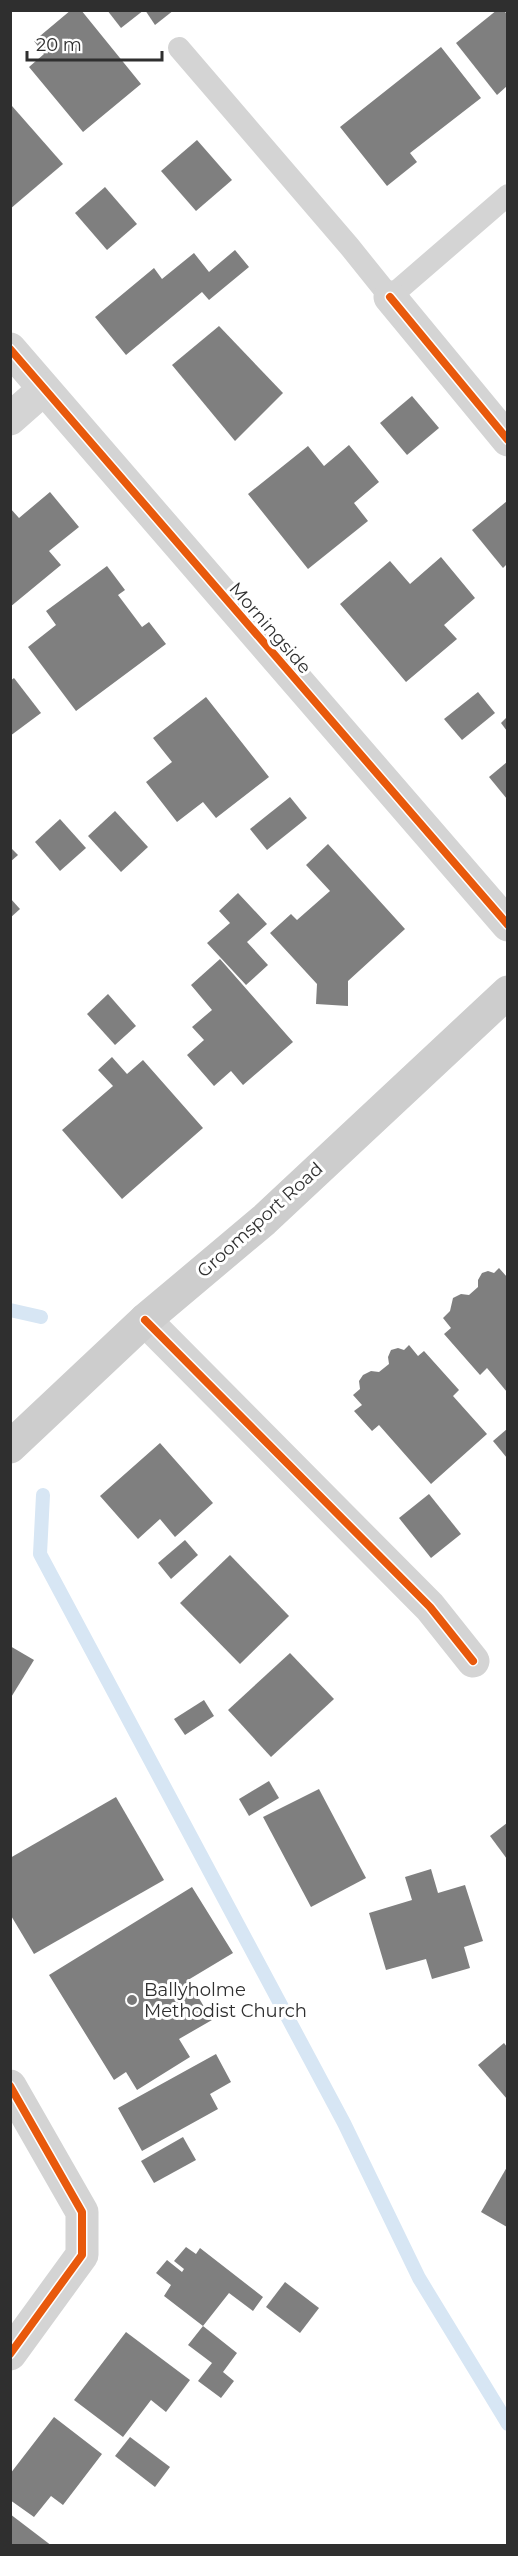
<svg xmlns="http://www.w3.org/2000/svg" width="518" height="2556" font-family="Montserrat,sans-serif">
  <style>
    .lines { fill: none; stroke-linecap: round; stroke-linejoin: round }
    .stream { stroke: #d7e6f4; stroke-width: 14 }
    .building { fill: #7f7f7f }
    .service { stroke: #d4d4d4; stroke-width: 22 }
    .minor { stroke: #d4d4d4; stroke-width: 33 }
    .secondary { stroke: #cdcdcd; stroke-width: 33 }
    .cycleway-casing { stroke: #fff; stroke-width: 11 }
    .cycleway { stroke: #e8590c; stroke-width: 8 }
    .poi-dot { fill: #787878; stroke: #fff; stroke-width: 2 }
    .labels { text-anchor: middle; stroke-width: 6; stroke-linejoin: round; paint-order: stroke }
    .street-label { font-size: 18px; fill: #2f2f2f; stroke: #fff }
    .poi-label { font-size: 18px; fill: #2f2f2f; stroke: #fff; text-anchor: start }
  </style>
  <rect width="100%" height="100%" fill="#fff"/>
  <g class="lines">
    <!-- stream -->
    <g class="stream">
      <path d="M10,1310L41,1317"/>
      <path d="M43,1495L40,1554L344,2123L419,2278L508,2424"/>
    </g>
  </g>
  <!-- building -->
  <g class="building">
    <path d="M71,10H81L141,84L83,132L29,67L44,54L34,41Z"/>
    <path d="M107,10H144L121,28Z"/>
    <path d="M145,10H174L155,25Z"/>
    <path d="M497,10H504L507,15V86L497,95L456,43Z"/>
    <path d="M441,47L481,98L410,153L417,162L387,186L340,127Z"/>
    <path d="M12,106L63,164L10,209V108Z"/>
    <path d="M197,140L232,180L196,211L161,171Z"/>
    <path d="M105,187L137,224L107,250L75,213Z"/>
    <path d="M235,250L249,267L209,300L202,292L126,355L95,317L154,268L162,279L194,253L209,272Z"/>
    <path d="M219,326L283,393L235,441L172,365Z"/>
    <path d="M412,396L439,428L407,455L380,423Z"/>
    <path d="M349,445L379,482L354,503L368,521L308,569L248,494L308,446L324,466Z"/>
    <path d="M50,492L79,527L49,551L61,565L10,607V508L19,518Z"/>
    <path d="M507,501V564L503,568L472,530Z"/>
    <path d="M441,557L475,598L444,625L457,639L406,682L340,604L390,561L410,584Z"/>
    <path d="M107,566L125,590L118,595L142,627L149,622L166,644L76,711L28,647L56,625L46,611Z"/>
    <path d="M14,678L41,713L10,736V681Z"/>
    <path d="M478,692L495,713L462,740L444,719Z"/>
    <path d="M206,697L269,777L216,818L203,802L177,822L146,782L172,762L153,738Z"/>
    <path d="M507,717V731L501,723Z"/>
    <path d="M507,762V799L489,777Z"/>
    <path d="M290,797L307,818L267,850L250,829Z"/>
    <path d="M115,811L148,847L121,872L88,836Z"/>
    <path d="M60,819L86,848L60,871L35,842Z"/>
    <path d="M328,844L405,929L348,981V1006L316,1004L317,984L270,933L291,914L297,920L330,891L306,865Z"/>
    <path d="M10,847L18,855L10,862Z"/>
    <path d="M238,893L267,924L247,942L268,965L246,985L207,943L230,923L219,911Z"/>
    <path d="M10,898L20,909L10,918Z"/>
    <path d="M220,959L293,1042L243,1085L231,1071L214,1086L187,1055L204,1040L192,1027L212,1010L191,985Z"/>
    <path d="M108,994L136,1026L115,1045L87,1014Z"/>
    <path d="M112,1057L127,1074L143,1060L203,1128L122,1199L62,1130L113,1086L98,1070Z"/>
    <path d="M499,1268L507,1277V1392L487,1368L480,1375L444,1334L451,1328L443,1318L450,1311L453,1298L461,1294L469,1295L478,1287V1280L482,1273L488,1271L494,1273Z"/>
    <path d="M409,1345L418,1356L424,1351L459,1390L453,1396L487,1434L431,1484L379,1425L372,1431L354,1411L362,1405L353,1395L360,1389L359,1381L363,1375L371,1371L379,1372L389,1364L388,1357L391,1350L398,1348L404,1350Z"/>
    <path d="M507,1429V1458L493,1441Z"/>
    <path d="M160,1443L213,1503L175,1537L160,1519L138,1539L100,1496Z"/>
    <path d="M429,1494L461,1534L431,1558L399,1518Z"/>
    <path d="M185,1540L198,1555L171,1579L158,1563Z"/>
    <path d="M230,1555L289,1616L240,1664L180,1603Z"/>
    <path d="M10,1646L34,1660L10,1699Z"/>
    <path d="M290,1653L334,1699L271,1757L228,1710Z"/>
    <path d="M204,1700L214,1716L185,1735L174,1719Z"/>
    <path d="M269,1781L279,1798L249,1816L239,1799Z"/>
    <path d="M319,1789L366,1878L311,1907L263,1817Z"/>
    <path d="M116,1797L164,1880L34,1954L10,1914V1858Z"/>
    <path d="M507,1823V1859L490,1836Z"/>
    <path d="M431,1869L438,1893L465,1885L483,1941L464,1947L470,1968L432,1979L426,1959L386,1970L369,1913L412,1900L405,1877Z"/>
    <path d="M192,1887L233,1953L188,1980L212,2020L179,2039L190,2057L137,2090L126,2072L114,2080L49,1975Z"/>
    <path d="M504,2043L507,2047V2099L478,2065Z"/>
    <path d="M216,2054L231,2082L210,2094L218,2109L142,2151L118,2108Z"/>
    <path d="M183,2137L196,2160L154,2183L141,2161Z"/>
    <path d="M507,2167V2227L481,2212Z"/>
    <path d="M186,2247L196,2254L200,2248L263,2297L253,2311L229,2293L203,2326L237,2353L223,2372L234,2381L221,2398L198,2381L212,2363L188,2345L203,2326L164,2296L171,2285L156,2273L167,2260L182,2272L184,2269L174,2261Z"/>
    <path d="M285,2282L319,2308L300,2333L266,2307Z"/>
    <path d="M126,2332L190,2380L166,2412L151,2400L123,2437L74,2400Z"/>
    <path d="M54,2417L102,2454L63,2505L51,2496L34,2517L10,2500V2474Z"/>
    <path d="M130,2437L170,2467L155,2487L115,2456Z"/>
    <path d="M10,2514L52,2546H10Z"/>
  </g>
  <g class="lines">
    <!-- service -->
    <path class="service" d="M179,48L349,246L390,297L508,195"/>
    <!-- minor -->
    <g class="minor">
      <path d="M390,297L508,440"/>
      <path d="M10,349L508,925"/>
      <path d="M10,419L44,389"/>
      <path d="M145,1320L430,1607L473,1661"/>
      <path d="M10,2086L82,2212V2255L10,2354"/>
    </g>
    <!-- secondary -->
    <path class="secondary" d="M10,1447L145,1320L264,1220L508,992"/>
    <defs>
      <g id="cycleway">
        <path d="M390,297L508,440"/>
        <path d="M10,349L508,925"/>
        <path d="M145,1320L430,1607L473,1661"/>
        <path d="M10,2086L82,2212V2255L10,2354"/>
      </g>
    </defs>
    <!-- cycleway casing -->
    <use href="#cycleway" class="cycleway-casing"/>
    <!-- cycleway -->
    <use href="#cycleway" class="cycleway"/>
  </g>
  <!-- markers -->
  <circle class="poi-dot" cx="132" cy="2000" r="6"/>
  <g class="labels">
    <!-- street labels -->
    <g class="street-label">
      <text transform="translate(270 628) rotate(49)" y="6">Morningside</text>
      <text transform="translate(260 1220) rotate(-42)" y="6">Groomsport Road</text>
    </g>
    <!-- poi labels -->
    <g class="poi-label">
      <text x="144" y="1996">Ballyholme<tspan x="144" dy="21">Methodist Church</tspan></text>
    </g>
  </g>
  <!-- border -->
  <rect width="518" height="2556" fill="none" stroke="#2f2f2f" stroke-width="24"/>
  <!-- scale -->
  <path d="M27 51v9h135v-9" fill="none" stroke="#2f2f2f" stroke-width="3"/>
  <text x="36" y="51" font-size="18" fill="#2f2f2f" stroke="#ffffff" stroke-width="4.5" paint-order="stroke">20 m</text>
</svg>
